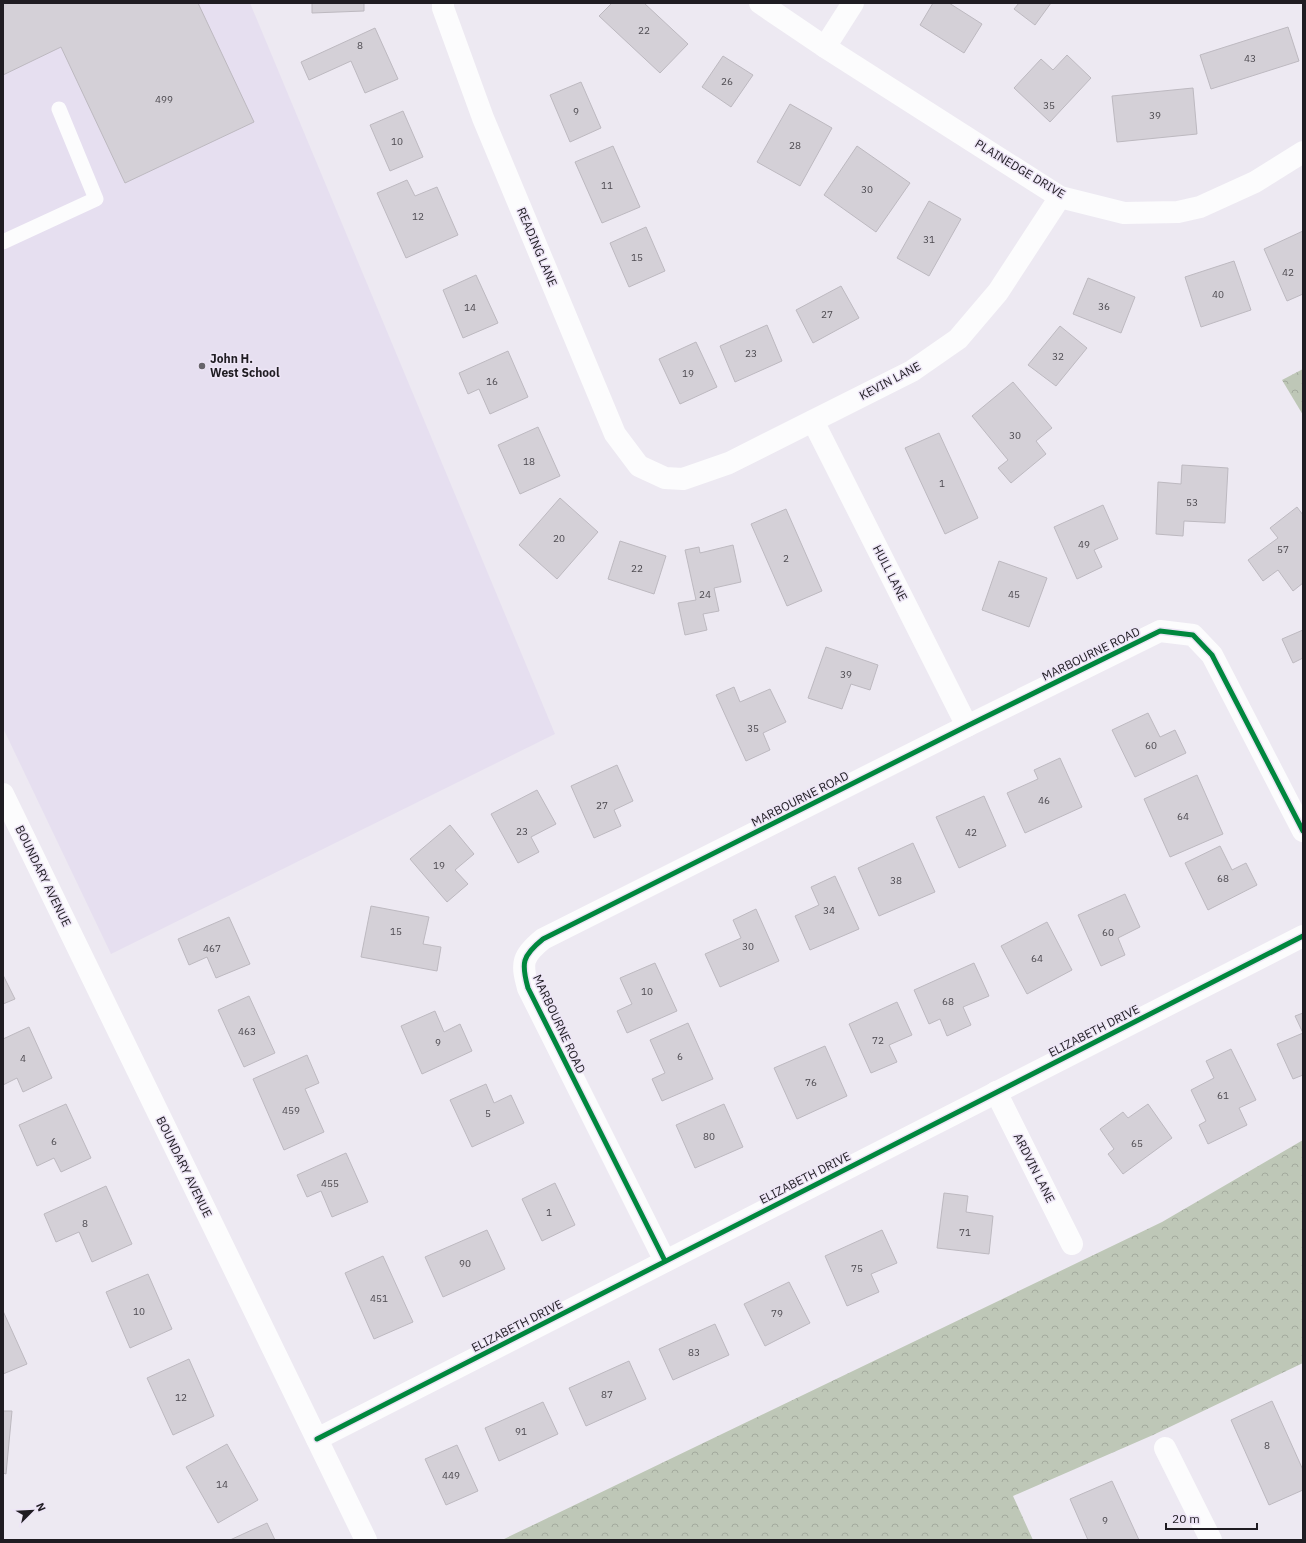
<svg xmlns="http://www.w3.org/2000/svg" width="1306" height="1543" font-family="'IBM Plex Sans',sans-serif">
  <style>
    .built { fill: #e6dff0 }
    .forest { fill: url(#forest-crowns) }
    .building { fill: #d4d0d7; stroke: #bdb9c0 }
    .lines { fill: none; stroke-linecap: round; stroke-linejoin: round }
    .lane { stroke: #fcfcfd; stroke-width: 15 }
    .street { stroke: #fcfcfd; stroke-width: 22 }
    .secondary { stroke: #fcfcfd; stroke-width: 22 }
    .cycleway-casing { stroke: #ede5f6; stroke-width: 8 }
    .cycleway { stroke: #00873e; stroke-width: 5 }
    .poi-dot { fill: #67646b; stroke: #ede5f6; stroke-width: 1.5 }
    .labels { text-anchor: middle; stroke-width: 3; stroke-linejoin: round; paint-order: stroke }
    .number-label { font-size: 10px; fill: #4d4a50 }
    .street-label { font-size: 12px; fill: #1f1c22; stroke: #ede5f6 }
    .poi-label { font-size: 12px; font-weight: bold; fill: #1f1c22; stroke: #ede5f6; text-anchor: start }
  </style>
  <defs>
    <pattern id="forest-crowns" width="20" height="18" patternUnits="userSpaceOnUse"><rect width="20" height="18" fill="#bec7b7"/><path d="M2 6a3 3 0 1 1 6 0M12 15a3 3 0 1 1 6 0" fill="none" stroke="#a3aa9d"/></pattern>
  </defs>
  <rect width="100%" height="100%" fill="#ede9f2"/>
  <!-- built -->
  <path class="built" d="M3,3H250L555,734L111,954L3,728Z"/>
  <!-- forest -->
  <g class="forest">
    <path d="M1303,369V415L1282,380Z"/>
    <path d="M1303,1140V1363L1153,1435L1013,1496L1033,1540H502L1162,1222Z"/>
  </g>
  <!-- building -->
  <g class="building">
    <path d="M3,3H198L254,122L125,183L61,47L3,75Z"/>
    <path d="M312,3H364V11L312,13Z"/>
    <path d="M612,3H644L688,44L660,73L599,16Z"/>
    <path d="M933,3H949L982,24L964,53L920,25Z"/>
    <path d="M1019,3H1051L1035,25L1014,9Z"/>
    <path d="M1288,27L1299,61L1211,89L1200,55Z"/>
    <path d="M375,28L398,79L365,93L351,61L309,80L301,62Z"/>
    <path d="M1067,55L1091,78L1050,122L1014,88L1041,59L1053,70Z"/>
    <path d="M723,56L753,75L731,107L702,87Z"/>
    <path d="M581,82L601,128L570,142L550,95Z"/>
    <path d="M1193,88L1197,134L1117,142L1112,96Z"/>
    <path d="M790,104L832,128L800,186L757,162Z"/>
    <path d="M403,111L423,157L390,171L370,125Z"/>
    <path d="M613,146L640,207L602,223L575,162Z"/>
    <path d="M857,146L910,183L876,232L824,195Z"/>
    <path d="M407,180L415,196L437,187L458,235L406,258L377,193Z"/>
    <path d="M929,201L961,219L929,276L897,258Z"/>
    <path d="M646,227L665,271L629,287L610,243Z"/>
    <path d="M1303,231V294L1287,301L1264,249Z"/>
    <path d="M1234,261L1251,310L1201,327L1185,277Z"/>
    <path d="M476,275L498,323L463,338L443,290Z"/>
    <path d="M1088,278L1135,297L1121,333L1073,314Z"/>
    <path d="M841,286L859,318L813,343L796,310Z"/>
    <path d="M767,325L782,361L735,382L720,346Z"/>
    <path d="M1060,326L1087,348L1056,386L1028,365Z"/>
    <path d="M696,342L717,387L680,404L659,359Z"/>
    <path d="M508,351L528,397L490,414L479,389L468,394L459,373Z"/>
    <path d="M1013,382L1052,428L1036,441L1046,454L1011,483L998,468L1008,460L972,416Z"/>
    <path d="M538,427L560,476L520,494L498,445Z"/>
    <path d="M939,433L978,518L945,534L905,448Z"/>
    <path d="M1182,465L1228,468L1225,523L1184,521L1183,536L1156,534L1158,482L1181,484Z"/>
    <path d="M560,498L598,532L557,579L519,545Z"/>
    <path d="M1103,505L1118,539L1094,550L1102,567L1077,579L1054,527Z"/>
    <path d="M1297,507L1303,515V583L1293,591L1278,570L1263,581L1248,560L1278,538L1270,528Z"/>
    <path d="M786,509L822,591L787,606L751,524Z"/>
    <path d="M620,541L666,556L654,594L608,579Z"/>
    <path d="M733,545L741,582L714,588L719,611L703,614L707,630L685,635L678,603L696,600L685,550L699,547L700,553Z"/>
    <path d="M999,561L1047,578L1029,627L982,610Z"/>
    <path d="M1303,630V658L1293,663L1282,639Z"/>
    <path d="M826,647L878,665L870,690L851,684L842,709L808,698Z"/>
    <path d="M734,687L740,702L770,689L786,722L763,733L770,750L746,761L716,695Z"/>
    <path d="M1148,713L1160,737L1175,730L1186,753L1135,777L1112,730Z"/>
    <path d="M1060,758L1082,807L1025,833L1007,793L1038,779L1034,770Z"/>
    <path d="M617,765L633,801L614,810L621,826L594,838L571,786Z"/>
    <path d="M1197,775L1223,834L1170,857L1144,799Z"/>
    <path d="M537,790L556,824L531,837L539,852L518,863L491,814Z"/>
    <path d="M984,796L1006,846L959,868L936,817Z"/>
    <path d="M450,825L474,854L455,870L468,884L447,902L410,859Z"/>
    <path d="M913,843L935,892L879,916L858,868Z"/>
    <path d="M1220,846L1232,870L1246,863L1257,885L1208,910L1185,863Z"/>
    <path d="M835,876L859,929L810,950L795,916L819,905L811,887Z"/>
    <path d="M1125,894L1140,927L1118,938L1125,955L1101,966L1078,915Z"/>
    <path d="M371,906L429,917L423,944L441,947L437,971L361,957Z"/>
    <path d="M756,909L779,961L720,987L705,954L741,938L733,920Z"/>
    <path d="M229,917L250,964L216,978L207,957L189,965L178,939Z"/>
    <path d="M1047,922L1072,970L1027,994L1001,946Z"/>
    <path d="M655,963L677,1011L627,1033L617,1011L632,1004L620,978Z"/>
    <path d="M974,963L989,996L963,1007L971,1025L947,1036L940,1019L929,1024L914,990Z"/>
    <path d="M3,975L15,999L3,1004Z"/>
    <path d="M249,996L275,1053L244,1067L218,1010Z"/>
    <path d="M897,1002L912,1035L889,1045L897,1062L871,1073L849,1024Z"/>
    <path d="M435,1011L444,1032L460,1024L472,1051L422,1074L401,1026Z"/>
    <path d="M1303,1013V1075L1293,1079L1277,1044L1303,1033L1295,1016Z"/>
    <path d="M688,1023L713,1079L662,1101L652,1079L665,1073L650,1040Z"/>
    <path d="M29,1027L52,1078L23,1092L17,1078L3,1085V1039Z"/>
    <path d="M825,1046L847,1096L797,1119L774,1068Z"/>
    <path d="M1231,1049L1256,1100L1239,1108L1247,1125L1208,1144L1199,1125L1206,1121L1191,1090L1214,1078L1206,1061Z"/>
    <path d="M307,1055L319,1083L305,1089L324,1132L284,1150L253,1079Z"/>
    <path d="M486,1084L494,1103L511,1095L524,1123L472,1147L450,1100Z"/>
    <path d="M66,1104L91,1158L61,1172L54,1158L37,1166L19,1125Z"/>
    <path d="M724,1104L743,1147L695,1168L676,1125Z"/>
    <path d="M1148,1104L1172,1138L1123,1174L1108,1154L1114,1149L1100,1129L1123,1112L1128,1118Z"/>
    <path d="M346,1153L368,1202L332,1217L321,1191L307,1197L297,1175Z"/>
    <path d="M555,1183L575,1225L542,1241L522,1199Z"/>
    <path d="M106,1186L132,1244L92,1262L79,1232L56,1242L44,1214Z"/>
    <path d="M944,1193L968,1196L966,1212L993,1216L989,1254L937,1248Z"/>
    <path d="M487,1230L505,1269L443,1297L425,1257Z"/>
    <path d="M882,1230L897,1263L871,1274L879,1292L847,1306L825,1256Z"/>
    <path d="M383,1256L413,1322L374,1339L345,1273Z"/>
    <path d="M148,1274L172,1329L130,1348L106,1292Z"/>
    <path d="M789,1282L810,1323L765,1346L744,1304Z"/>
    <path d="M3,1311L27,1364L3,1374Z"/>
    <path d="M715,1324L729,1355L673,1380L659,1349Z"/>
    <path d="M189,1359L214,1416L173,1435L147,1378Z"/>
    <path d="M629,1361L646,1399L586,1426L569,1388Z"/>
    <path d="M1272,1401L1303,1470V1490L1269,1505L1231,1420Z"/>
    <path d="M543,1402L558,1434L499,1461L485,1428Z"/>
    <path d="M3,1411H12L6,1474L3,1473Z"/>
    <path d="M227,1444L258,1500L218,1523L186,1467Z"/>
    <path d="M457,1445L478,1491L446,1505L425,1459Z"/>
    <path d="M1112,1481L1139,1540H1088L1070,1499Z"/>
    <path d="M267,1523L275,1540H230Z"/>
  </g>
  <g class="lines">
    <!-- lane -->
    <path class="lane" d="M3,242L96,199L59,109"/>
    <!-- street -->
    <g class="street">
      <path d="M443,3V8L483,118L615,434L639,466L665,478L683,479L729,463L912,371L958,339L998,292L1060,197"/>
      <path d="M760,3L825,47L1060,197L1124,213L1178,212L1200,207L1255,182L1303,152"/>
      <path d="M825,47L853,3"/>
      <path d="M813,421L967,726"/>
      <path d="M996,1092L1072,1244"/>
      <path d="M665,1261L528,988C521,963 522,956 543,939L967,726L1160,631L1193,635L1212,655L1303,831"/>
      <path d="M317,1439L1303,936"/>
      <path d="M1165,1448L1211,1540"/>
    </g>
    <!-- secondary -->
    <path class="secondary" d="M3,794L366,1540"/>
    <defs>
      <g id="cycleway">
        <path d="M665,1261L528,988C521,963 522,956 543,939L967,726L1160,631L1193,635L1212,655L1303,831"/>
        <path d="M317,1439L1303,936"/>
      </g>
    </defs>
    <!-- cycleway casing -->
    <use href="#cycleway" class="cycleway-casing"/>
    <!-- cycleway -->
    <use href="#cycleway" class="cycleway"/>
  </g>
  <!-- markers -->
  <circle class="poi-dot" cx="202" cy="366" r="4"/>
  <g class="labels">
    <!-- number labels -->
    <g class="number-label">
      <text x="644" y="34">22</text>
      <text x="360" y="49">8</text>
      <text x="1250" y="62">43</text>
      <text x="727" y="85">26</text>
      <text x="164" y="103">499</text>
      <text x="1049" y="109">35</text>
      <text x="576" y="115">9</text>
      <text x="1155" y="119">39</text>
      <text x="397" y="145">10</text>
      <text x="795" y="149">28</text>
      <text x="607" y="189">11</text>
      <text x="867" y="193">30</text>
      <text x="418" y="220">12</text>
      <text x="929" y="243">31</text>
      <text x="637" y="261">15</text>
      <text x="1288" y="276">42</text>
      <text x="1218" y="298">40</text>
      <text x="1104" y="310">36</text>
      <text x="470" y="311">14</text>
      <text x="827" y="318">27</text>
      <text x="751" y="357">23</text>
      <text x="1058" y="360">32</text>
      <text x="688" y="377">19</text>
      <text x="492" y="385">16</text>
      <text x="1015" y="439">30</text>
      <text x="529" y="465">18</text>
      <text x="942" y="487">1</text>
      <text x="1192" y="506">53</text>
      <text x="559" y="542">20</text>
      <text x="1084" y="548">49</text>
      <text x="1283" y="553">57</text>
      <text x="786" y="562">2</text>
      <text x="637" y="572">22</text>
      <text x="705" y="598">24</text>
      <text x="1014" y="598">45</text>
      <text x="846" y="678">39</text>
      <text x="753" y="732">35</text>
      <text x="1151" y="749">60</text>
      <text x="1044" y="804">46</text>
      <text x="602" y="809">27</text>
      <text x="1183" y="820">64</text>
      <text x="522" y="835">23</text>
      <text x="971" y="836">42</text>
      <text x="439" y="869">19</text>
      <text x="1223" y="882">68</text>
      <text x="896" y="884">38</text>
      <text x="829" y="914">34</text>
      <text x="396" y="935">15</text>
      <text x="1108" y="936">60</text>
      <text x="748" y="950">30</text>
      <text x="212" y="952">467</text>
      <text x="1037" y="962">64</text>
      <text x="647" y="995">10</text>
      <text x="948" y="1005">68</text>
      <text x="247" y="1035">463</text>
      <text x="878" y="1044">72</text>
      <text x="438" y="1046">9</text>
      <text x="680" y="1060">6</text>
      <text x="23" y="1062">4</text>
      <text x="811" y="1086">76</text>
      <text x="1223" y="1099">61</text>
      <text x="291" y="1114">459</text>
      <text x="488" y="1117">5</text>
      <text x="709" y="1140">80</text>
      <text x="54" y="1145">6</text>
      <text x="1137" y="1147">65</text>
      <text x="330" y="1187">455</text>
      <text x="549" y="1216">1</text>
      <text x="85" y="1227">8</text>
      <text x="965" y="1236">71</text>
      <text x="465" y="1267">90</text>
      <text x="857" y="1272">75</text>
      <text x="379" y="1302">451</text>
      <text x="139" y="1315">10</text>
      <text x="777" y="1317">79</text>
      <text x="694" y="1356">83</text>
      <text x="607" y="1398">87</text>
      <text x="181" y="1401">12</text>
      <text x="521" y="1435">91</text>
      <text x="1267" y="1449">8</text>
      <text x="451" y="1479">449</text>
      <text x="222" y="1488">14</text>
      <text x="1105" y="1524">9</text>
    </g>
    <!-- street labels -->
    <g class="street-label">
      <text transform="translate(1020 169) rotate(31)" y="4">PLAINEDGE DRIVE</text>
      <text transform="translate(537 247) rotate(67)" y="4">READING LANE</text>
      <text transform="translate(890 381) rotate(-28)" y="4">KEVIN LANE</text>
      <text transform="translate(890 573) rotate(63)" y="4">HULL LANE</text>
      <text transform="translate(1091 654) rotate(-26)" y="4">MARBOURNE ROAD</text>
      <text transform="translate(800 799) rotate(-27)" y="4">MARBOURNE ROAD</text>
      <text transform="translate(43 876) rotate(64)" y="4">BOUNDARY AVENUE</text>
      <text transform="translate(559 1024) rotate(65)" y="4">MARBOURNE ROAD</text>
      <text transform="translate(1094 1031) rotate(-27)" y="4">ELIZABETH DRIVE</text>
      <text transform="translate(184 1167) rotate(64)" y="4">BOUNDARY AVENUE</text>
      <text transform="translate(1034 1168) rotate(63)" y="4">ARDVIN LANE</text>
      <text transform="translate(805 1178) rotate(-27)" y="4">ELIZABETH DRIVE</text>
      <text transform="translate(517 1326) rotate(-27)" y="4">ELIZABETH DRIVE</text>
    </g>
    <!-- poi labels -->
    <g class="poi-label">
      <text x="210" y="363">John H.<tspan x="210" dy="14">West School</tspan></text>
    </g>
  </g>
  <!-- border -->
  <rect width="1306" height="1543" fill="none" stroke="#1f1c22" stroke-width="8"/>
  <!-- north arrow -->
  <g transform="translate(32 1511) rotate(66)" stroke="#ede5f6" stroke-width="3" paint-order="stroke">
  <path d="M0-3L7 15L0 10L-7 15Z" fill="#1f1c22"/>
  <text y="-6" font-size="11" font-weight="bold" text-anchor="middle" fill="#1f1c22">N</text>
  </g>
  <!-- scale -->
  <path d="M1166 1523v6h91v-6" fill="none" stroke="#1f1c22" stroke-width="2"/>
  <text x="1172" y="1523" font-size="12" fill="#1f1c22" stroke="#ede5f6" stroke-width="3" paint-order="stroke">20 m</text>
</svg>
